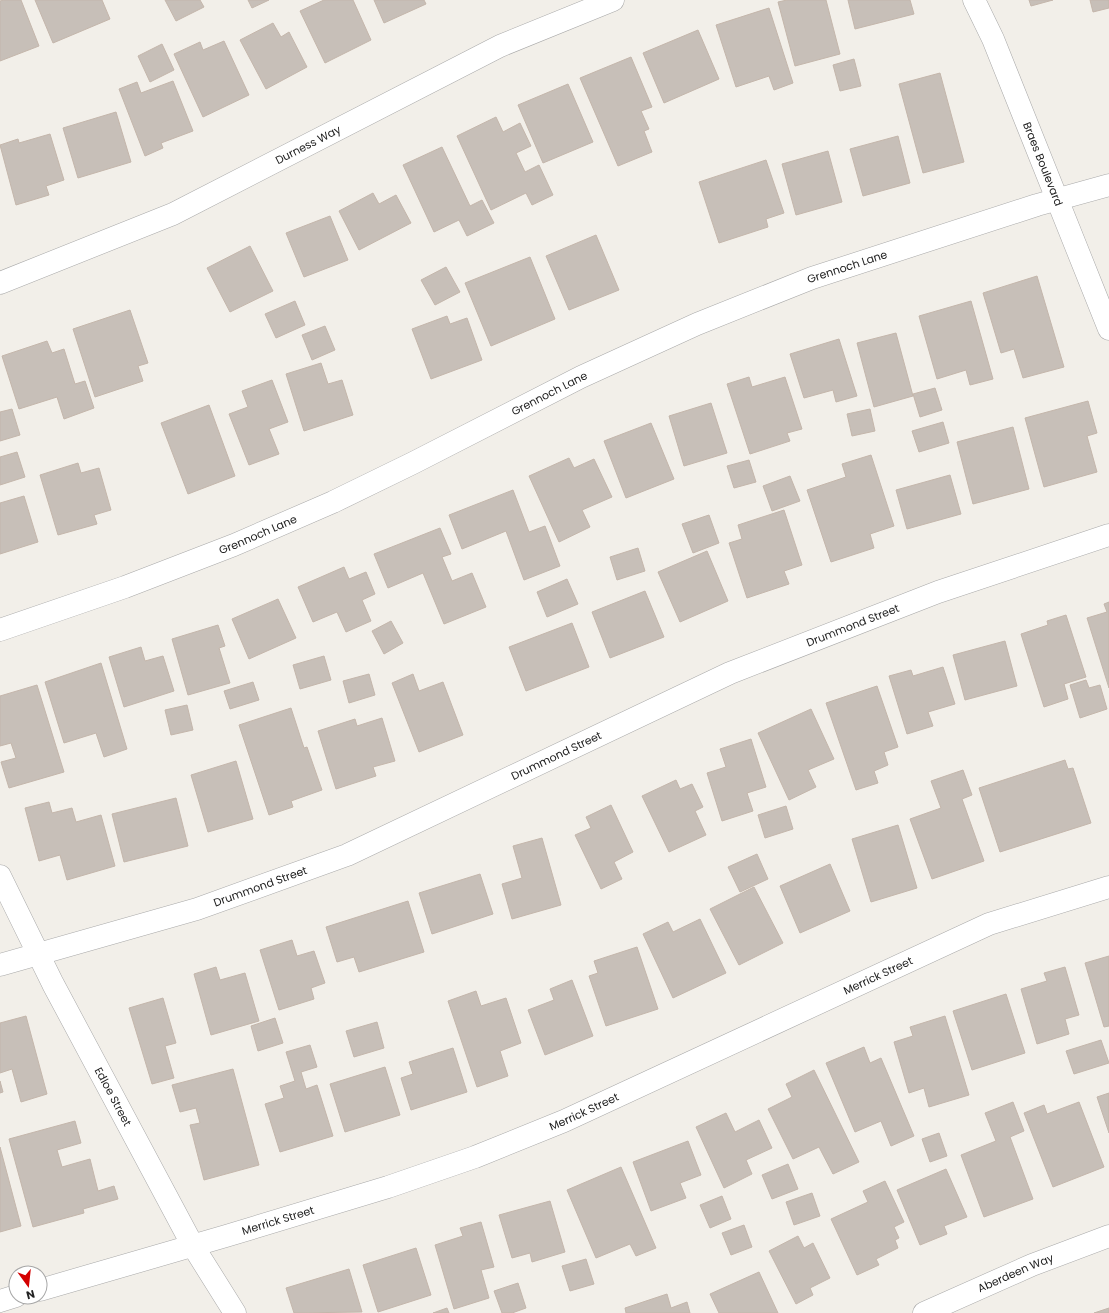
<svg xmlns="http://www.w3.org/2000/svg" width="1109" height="1313" font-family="Poppins,sans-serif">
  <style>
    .building { fill: #c7bfb8; stroke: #c4b6ab }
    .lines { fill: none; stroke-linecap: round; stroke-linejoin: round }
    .minor-casing { stroke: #a9a9a9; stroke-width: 23 }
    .tertiary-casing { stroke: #a9a9a9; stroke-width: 23 }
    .minor { stroke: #fff; stroke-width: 22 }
    .tertiary { stroke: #fff; stroke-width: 22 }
    .labels { text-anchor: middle; stroke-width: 4; stroke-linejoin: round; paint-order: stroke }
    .street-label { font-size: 11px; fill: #222; stroke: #fff }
  </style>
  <rect width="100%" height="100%" fill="#f2efe9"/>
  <!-- building -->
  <g class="building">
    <path d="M4,0H21L39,46L0,61V1Z"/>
    <path d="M35,0H102L110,19L53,43Z"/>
    <path d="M165,0H200L204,7L176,21Z"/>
    <path d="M248,0H269L252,8Z"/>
    <path d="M324,0H353L371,40L325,63L300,11Z"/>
    <path d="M374,0H424L426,4L384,23Z"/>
    <path d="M787,0H826L840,54L795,66L778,2Z"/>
    <path d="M848,0H910L914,14L855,29Z"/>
    <path d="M1029,0H1053L1031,6Z"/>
    <path d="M1090,0H1109V8L1093,12Z"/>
    <path d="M769,8L793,83L774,90L769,76L736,87L716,25Z"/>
    <path d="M273,23L281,37L289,32L307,67L266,89L240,40Z"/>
    <path d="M698,30L719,79L664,103L643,53Z"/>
    <path d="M224,41L249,95L203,117L174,54L200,42L203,50Z"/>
    <path d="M162,44L174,70L150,82L138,56Z"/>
    <path d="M631,57L652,107L641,111L649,129L644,131L652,152L618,166L580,78Z"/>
    <path d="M854,59L861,86L840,91L833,65Z"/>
    <path d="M940,73L964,162L923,173L899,84Z"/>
    <path d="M173,81L193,131L161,143L163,148L145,156L119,89L137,82L141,93Z"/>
    <path d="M568,84L593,142L543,163L518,105Z"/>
    <path d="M116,112L131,162L78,178L63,128Z"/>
    <path d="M496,117L503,132L520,123L531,146L516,153L525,172L539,165L553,195L532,205L526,193L491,210L457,136Z"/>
    <path d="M50,134L64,180L46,186L49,195L16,205L0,145L18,139L19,143Z"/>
    <path d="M898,136L910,183L863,196L850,149Z"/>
    <path d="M442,147L470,206L482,200L494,223L467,236L459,220L434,232L403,165Z"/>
    <path d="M828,151L842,202L796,215L782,164Z"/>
    <path d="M766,160L784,213L766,219L768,227L719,243L699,182Z"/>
    <path d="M373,193L379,204L396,195L411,223L359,250L339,211Z"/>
    <path d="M330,216L348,260L304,277L286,233Z"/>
    <path d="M596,235L619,290L569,310L546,256Z"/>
    <path d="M250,246L273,291L230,312L207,268Z"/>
    <path d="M530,257L555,319L491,346L465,283Z"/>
    <path d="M446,267L460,292L435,305L421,280Z"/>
    <path d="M1037,276L1064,367L1023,378L1014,349L1001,353L983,293Z"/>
    <path d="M295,301L305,325L276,338L265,314Z"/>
    <path d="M971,301L993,379L970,385L966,370L937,379L919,316Z"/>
    <path d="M130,310L148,363L138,366L143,381L95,397L73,329Z"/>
    <path d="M447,316L450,324L467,318L482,360L431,379L412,329Z"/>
    <path d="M325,326L335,350L312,360L302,335Z"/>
    <path d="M896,333L913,396L874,407L857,343Z"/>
    <path d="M839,339L857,396L836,402L833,390L804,398L790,354Z"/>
    <path d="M47,341L52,353L64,349L75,384L85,381L94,408L64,419L57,397L19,409L2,356Z"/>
    <path d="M321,363L328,384L342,380L353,415L304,431L286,374Z"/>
    <path d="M749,377L752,387L785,377L802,429L787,433L790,441L750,454L727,384Z"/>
    <path d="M272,380L288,422L269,429L279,454L249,465L229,414L248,407L242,391Z"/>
    <path d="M935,388L942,410L920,417L913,394Z"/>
    <path d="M1088,401L1097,433L1087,436L1097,472L1044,487L1025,418Z"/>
    <path d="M711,403L727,453L684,466L669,416Z"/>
    <path d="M209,405L235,476L188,494L161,423Z"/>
    <path d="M12,409L20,435L0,441V412Z"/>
    <path d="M870,409L875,431L852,436L847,414Z"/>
    <path d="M943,422L949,443L919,452L912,431Z"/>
    <path d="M651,423L674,479L626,498L604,441Z"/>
    <path d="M1013,427L1029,489L973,504L957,442Z"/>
    <path d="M17,452L25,477L0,485V457Z"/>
    <path d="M871,455L894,526L870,534L874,548L831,562L807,490L846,477L842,464Z"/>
    <path d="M569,458L574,468L594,459L612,497L582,510L590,527L559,542L529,476Z"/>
    <path d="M749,460L756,482L734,488L727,466Z"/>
    <path d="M78,463L81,473L99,468L111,510L94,515L97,524L58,535L40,475Z"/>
    <path d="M950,475L961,514L907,529L896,490Z"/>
    <path d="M790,476L800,501L772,511L763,486Z"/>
    <path d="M513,490L529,532L545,526L560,566L524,580L506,531L462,549L449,515Z"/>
    <path d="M24,496L38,542L0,554V503Z"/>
    <path d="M784,510L802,565L784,571L789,584L747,598L729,543L742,539L738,525Z"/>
    <path d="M709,515L719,543L693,553L682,524Z"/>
    <path d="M440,528L451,554L442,557L452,581L472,573L486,607L444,624L423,573L388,588L374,554Z"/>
    <path d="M638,548L645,571L617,580L610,557Z"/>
    <path d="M707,551L728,601L680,622L658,572Z"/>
    <path d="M344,567L349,579L366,572L375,594L362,600L371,621L346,632L337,612L313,622L298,587Z"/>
    <path d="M567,579L578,604L547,617L537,592Z"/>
    <path d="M645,591L664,637L610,658L592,612Z"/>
    <path d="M278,599L296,638L249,659L232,619Z"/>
    <path d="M1109,602V688L1087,618L1107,612L1104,604Z"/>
    <path d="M1066,615L1086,677L1064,684L1068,699L1044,707L1021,634L1048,625L1047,621Z"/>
    <path d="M391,621L403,643L384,654L372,631Z"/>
    <path d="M572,623L589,667L526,691L509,647Z"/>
    <path d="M218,625L225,646L219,648L230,683L188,695L172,639Z"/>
    <path d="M1005,641L1017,686L965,700L953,655Z"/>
    <path d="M141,647L145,661L163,656L174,691L124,707L109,657Z"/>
    <path d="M324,656L331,680L300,689L293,665Z"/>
    <path d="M101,663L127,749L104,757L96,733L64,743L45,682Z"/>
    <path d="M943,667L955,704L928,712L933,726L907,734L889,676L911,670L913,676Z"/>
    <path d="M369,674L375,695L349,703L343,681Z"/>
    <path d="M413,674L419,691L443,682L463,735L419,752L392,683Z"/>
    <path d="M1086,680L1089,688L1100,685L1107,709L1080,718L1070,685Z"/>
    <path d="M253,682L259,700L230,709L224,691Z"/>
    <path d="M37,685L64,772L9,788L1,762L16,758L11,743L0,746V696Z"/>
    <path d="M877,686L898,747L884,752L888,765L874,771L878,783L856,790L826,703Z"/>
    <path d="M187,705L193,730L171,735L165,710Z"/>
    <path d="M291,708L304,748L307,747L322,790L291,801L293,807L269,815L239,725Z"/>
    <path d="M811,709L834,759L808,770L816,787L789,800L758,733Z"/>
    <path d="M382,718L395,761L373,767L376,776L336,789L318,731L355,719L357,726Z"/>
    <path d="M751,739L766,787L747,793L753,811L722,821L707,773L726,767L720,749Z"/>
    <path d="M1065,760L1068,769L1073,768L1091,823L1000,852L979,788Z"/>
    <path d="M236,761L253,819L208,832L191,775Z"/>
    <path d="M963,770L972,795L962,799L984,861L932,879L910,819L941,808L931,781Z"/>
    <path d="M676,780L680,789L692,784L703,807L695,811L706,835L669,852L642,796Z"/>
    <path d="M176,798L188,846L124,862L112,814Z"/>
    <path d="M49,802L52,813L72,808L76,822L101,815L115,866L67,880L60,855L39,861L25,808Z"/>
    <path d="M611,805L633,852L614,862L622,879L601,889L575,835L591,828L586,817Z"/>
    <path d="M786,806L793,829L765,838L758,815Z"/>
    <path d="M898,825L917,888L871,902L852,839Z"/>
    <path d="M542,838L561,905L512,919L502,884L522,878L513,846Z"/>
    <path d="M757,854L768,879L740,892L728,867Z"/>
    <path d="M830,864L850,911L800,933L780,886Z"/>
    <path d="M480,874L493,914L432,934L419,893Z"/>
    <path d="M754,887L783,943L739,965L710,909Z"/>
    <path d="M408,901L424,952L359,972L354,957L337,962L326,927Z"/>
    <path d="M700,919L726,973L673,998L643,934L668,922L673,932Z"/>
    <path d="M292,940L297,956L314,951L325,983L311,988L314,999L279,1010L260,950Z"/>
    <path d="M637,947L658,1009L606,1026L589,976L598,973L594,961Z"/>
    <path d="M1109,956V1026L1104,1027L1085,963Z"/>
    <path d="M216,967L220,980L245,973L259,1021L211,1035L194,974Z"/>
    <path d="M1065,967L1079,1015L1065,1019L1069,1034L1037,1044L1021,989L1047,981L1044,973Z"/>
    <path d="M572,980L593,1036L545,1055L528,1010L554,1000L550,989Z"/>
    <path d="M476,991L481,1006L506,998L521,1043L500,1051L508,1076L477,1087L448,1001Z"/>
    <path d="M1006,994L1025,1053L972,1070L953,1011Z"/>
    <path d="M163,998L176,1043L165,1046L174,1078L152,1084L129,1008Z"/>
    <path d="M26,1016L47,1094L21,1102L12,1069L0,1073V1023Z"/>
    <path d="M945,1016L969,1095L929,1107L924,1088L909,1093L894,1042L913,1036L910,1027Z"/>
    <path d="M275,1018L283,1043L258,1051L251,1026Z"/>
    <path d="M377,1022L384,1048L354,1057L346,1031Z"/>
    <path d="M1101,1040L1109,1063L1074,1074L1066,1051Z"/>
    <path d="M310,1045L317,1067L301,1072L306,1089L317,1085L333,1136L280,1152L265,1104L284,1098L280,1086L295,1081L286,1052Z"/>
    <path d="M864,1047L870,1063L881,1058L914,1136L891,1146L881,1121L855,1132L826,1063Z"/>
    <path d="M453,1048L467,1092L411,1110L401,1078L413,1074L409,1062Z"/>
    <path d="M385,1067L400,1115L345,1132L330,1084Z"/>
    <path d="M233,1069L259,1165L204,1180L190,1125L200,1123L196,1108L180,1112L172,1085Z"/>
    <path d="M814,1070L859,1162L833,1174L819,1147L793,1159L768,1109L792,1097L786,1084Z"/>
    <path d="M0,1081L3,1092L0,1093Z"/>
    <path d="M1109,1093V1133L1097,1097Z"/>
    <path d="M1013,1102L1024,1131L1010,1137L1033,1199L984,1217L961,1155L996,1141L985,1113Z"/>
    <path d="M1079,1102L1104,1167L1053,1187L1024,1113L1044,1105L1047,1114Z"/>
    <path d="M726,1113L735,1132L759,1120L772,1148L746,1160L752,1174L724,1188L696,1127Z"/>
    <path d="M75,1121L81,1143L57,1150L62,1167L90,1159L98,1191L114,1186L118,1199L83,1209L84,1213L33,1227L9,1139Z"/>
    <path d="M939,1133L947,1156L930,1162L922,1139Z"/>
    <path d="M688,1141L701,1175L680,1183L686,1198L651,1211L633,1162Z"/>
    <path d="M0,1147L21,1226L0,1232Z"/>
    <path d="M788,1164L798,1189L772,1199L762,1175Z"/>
    <path d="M621,1167L656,1248L636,1256L630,1244L596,1258L567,1190Z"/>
    <path d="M946,1169L967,1217L944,1226L947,1234L920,1245L897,1190Z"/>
    <path d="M885,1181L904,1222L894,1227L899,1238L895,1240L898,1248L876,1259L879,1265L857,1275L831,1219L868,1202L863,1191Z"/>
    <path d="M812,1193L820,1216L794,1225L786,1202Z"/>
    <path d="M722,1196L731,1219L710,1228L700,1205Z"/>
    <path d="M550,1201L565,1252L532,1262L530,1253L512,1258L499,1215Z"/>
    <path d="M481,1222L494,1267L481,1270L489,1298L454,1309L435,1245L463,1236L460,1228Z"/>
    <path d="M744,1225L752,1247L731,1255L722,1233Z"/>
    <path d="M798,1236L804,1248L813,1243L830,1278L810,1288L813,1295L796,1304L769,1251Z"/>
    <path d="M416,1248L431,1295L378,1312L363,1265Z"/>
    <path d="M586,1259L594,1284L570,1291L562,1266Z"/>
    <path d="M349,1269L362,1312L294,1313L286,1288Z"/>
    <path d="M759,1272L778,1313H719L710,1294Z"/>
    <path d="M518,1283L526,1308L512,1313H502L494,1291Z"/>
    <path d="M667,1294L671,1308L687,1302L690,1313H626L625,1308Z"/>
    <path d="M447,1308L449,1313H433Z"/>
    <path d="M1109,1308V1313H1094Z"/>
  </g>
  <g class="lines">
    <defs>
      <g id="minor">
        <path id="s1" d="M0,283L173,214L500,46L613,0"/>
        <path id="s2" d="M0,630L125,587L234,545L333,502L413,463L581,377L697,324L812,278L1037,205L1109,185"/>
        <path id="s3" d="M0,876L53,984L193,1246L235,1313"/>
        <path id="s4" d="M0,965L197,909L347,855L730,673L938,592L1109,535"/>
        <path id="s5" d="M40,1290L226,1236L388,1187L475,1157L564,1121L989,924L1109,887"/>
        <path d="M0,1301L16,1296"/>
        <path id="s6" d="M924,1313L1032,1265L1109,1236"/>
      </g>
      <g id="tertiary">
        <path id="s7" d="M974,0L993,39L1109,329"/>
      </g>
    </defs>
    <!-- minor casing -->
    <use href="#minor" class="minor-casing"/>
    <!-- tertiary casing -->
    <use href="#tertiary" class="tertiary-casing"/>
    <!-- minor -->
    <use href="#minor" class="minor"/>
    <!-- tertiary -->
    <use href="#tertiary" class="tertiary"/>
  </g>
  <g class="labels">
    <!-- street labels -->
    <g class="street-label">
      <text dy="4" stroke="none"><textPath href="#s1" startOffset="338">Durness Way</textPath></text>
      <text dy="4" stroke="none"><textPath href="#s7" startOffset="178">Braes Boulevard</textPath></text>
      <text dy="4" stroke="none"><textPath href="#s2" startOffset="923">Grennoch Lane</textPath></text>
      <text dy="4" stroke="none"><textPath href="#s2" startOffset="599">Grennoch Lane</textPath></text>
      <text dy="4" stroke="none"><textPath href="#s2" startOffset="275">Grennoch Lane</textPath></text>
      <text dy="4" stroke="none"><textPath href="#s4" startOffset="920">Drummond Street</textPath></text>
      <text dy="4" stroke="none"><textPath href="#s4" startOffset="596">Drummond Street</textPath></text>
      <text dy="4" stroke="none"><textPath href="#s4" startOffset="272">Drummond Street</textPath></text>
      <text dy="4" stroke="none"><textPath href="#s5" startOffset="897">Merrick Street</textPath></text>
      <text dy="4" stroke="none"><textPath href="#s3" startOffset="248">Edloe Street</textPath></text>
      <text dy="4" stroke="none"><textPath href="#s5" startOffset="573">Merrick Street</textPath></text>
      <text dy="4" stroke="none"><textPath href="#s5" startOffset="248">Merrick Street</textPath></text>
      <text dy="4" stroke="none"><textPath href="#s6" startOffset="100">Aberdeen Way</textPath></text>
    </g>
  </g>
  <!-- north arrow -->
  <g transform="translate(28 1285) rotate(165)"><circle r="19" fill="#ffffff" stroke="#a7a7a7"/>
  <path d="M0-3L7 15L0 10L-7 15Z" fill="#d40000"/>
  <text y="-6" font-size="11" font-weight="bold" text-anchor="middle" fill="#222222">N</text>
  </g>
</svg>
